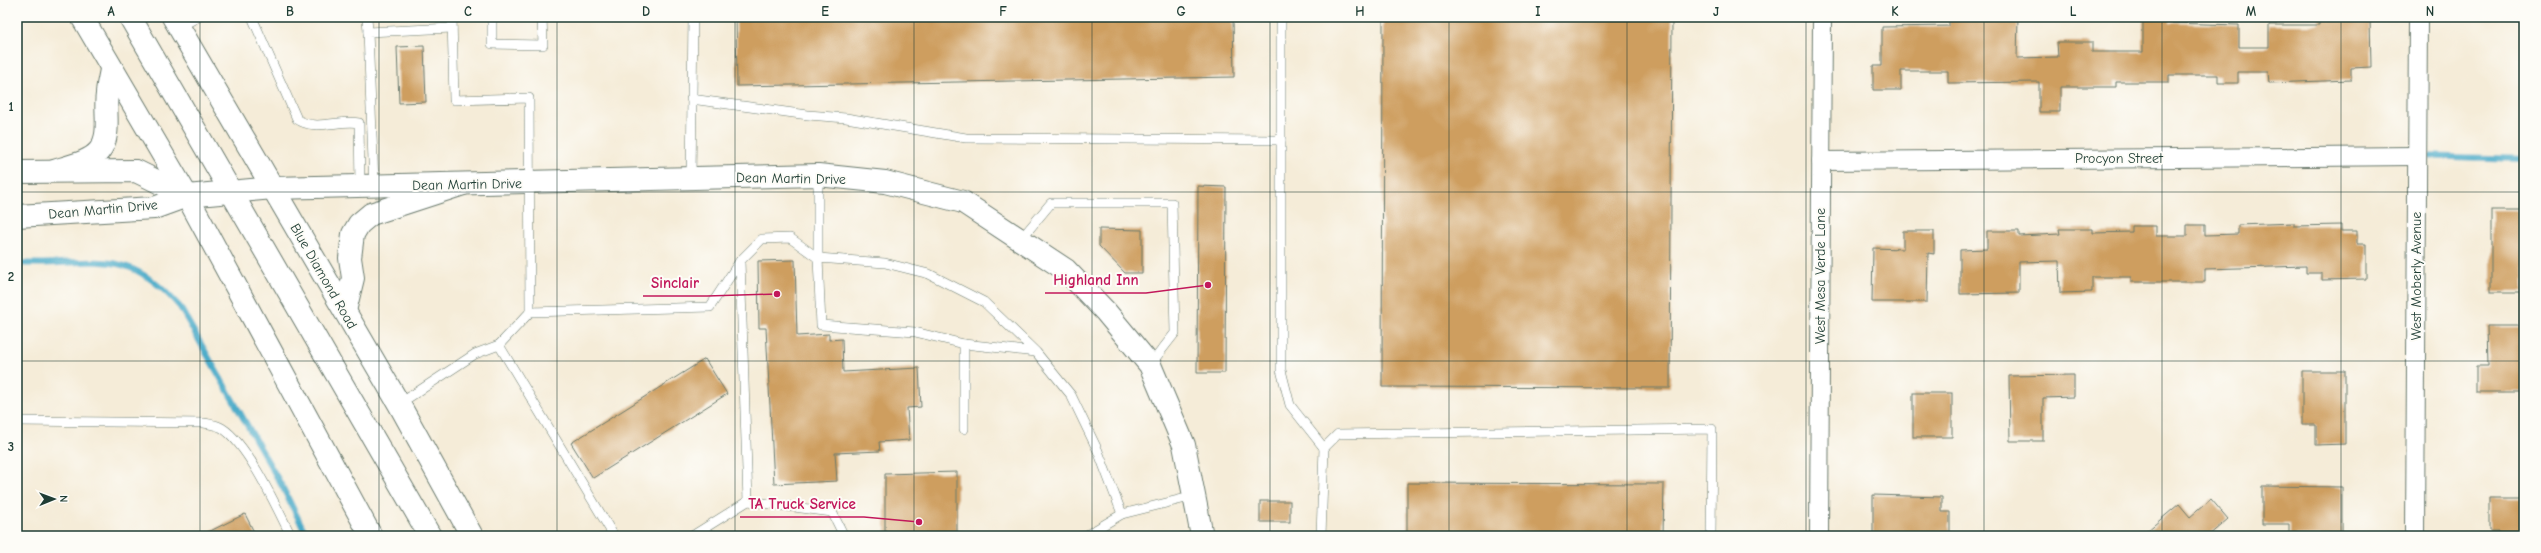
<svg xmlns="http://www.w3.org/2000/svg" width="2541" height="553" font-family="'Comic Neue',sans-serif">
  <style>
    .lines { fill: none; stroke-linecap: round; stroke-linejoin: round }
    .stream { stroke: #49aac8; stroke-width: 6 }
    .building { fill: #ce9e5e }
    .service-casing { stroke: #6a7a6d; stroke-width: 10 }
    .minor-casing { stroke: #6a7a6d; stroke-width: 20 }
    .tertiary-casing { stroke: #6a7a6d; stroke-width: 24 }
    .secondary-casing { stroke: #6a7a6d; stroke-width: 24 }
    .trunk-casing { stroke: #6a7a6d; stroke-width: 24 }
    .service { stroke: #fff; stroke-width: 9 }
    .minor { stroke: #fff; stroke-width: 18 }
    .tertiary { stroke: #fff; stroke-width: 22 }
    .secondary { stroke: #fff; stroke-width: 22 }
    .trunk { stroke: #fff; stroke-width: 22 }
    .grid { fill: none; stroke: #1f3d34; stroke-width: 1; stroke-opacity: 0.55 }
    .labels { text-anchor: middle; stroke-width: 4; stroke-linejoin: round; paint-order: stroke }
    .street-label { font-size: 14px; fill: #1f3d34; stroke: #fdfcf7 }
    .leader { fill: none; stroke: #c2185b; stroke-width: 1.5 }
    .callout-dot { fill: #c2185b; stroke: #fdfcf7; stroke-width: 1.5 }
    .callout-label { font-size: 15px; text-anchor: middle; font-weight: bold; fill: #c2185b; stroke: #fdfcf7; stroke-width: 4; stroke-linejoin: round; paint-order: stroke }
    .neatline { fill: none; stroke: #1f3d34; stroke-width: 1.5 }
    .grid-label { font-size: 13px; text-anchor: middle; font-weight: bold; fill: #1f3d34 }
  </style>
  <rect width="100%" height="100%" fill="#fdfcf7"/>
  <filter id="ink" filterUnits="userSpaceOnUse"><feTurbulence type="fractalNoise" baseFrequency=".025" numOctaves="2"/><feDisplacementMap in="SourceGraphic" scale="8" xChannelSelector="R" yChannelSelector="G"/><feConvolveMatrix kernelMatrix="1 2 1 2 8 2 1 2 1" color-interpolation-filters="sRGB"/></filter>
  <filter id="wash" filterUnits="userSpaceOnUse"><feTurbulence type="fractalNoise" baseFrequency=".012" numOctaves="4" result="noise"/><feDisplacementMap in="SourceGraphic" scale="16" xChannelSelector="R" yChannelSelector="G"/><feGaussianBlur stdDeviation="0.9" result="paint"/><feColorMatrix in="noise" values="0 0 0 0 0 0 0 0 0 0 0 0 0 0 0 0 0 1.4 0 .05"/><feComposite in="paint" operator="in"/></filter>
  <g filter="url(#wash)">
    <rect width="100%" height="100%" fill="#f5ecd8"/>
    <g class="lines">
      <!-- stream -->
      <g class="stream">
        <path d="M2418,156L2524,159"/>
        <path d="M17,263C91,268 123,241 180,307L283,488L307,536"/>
      </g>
    </g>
    <g id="blocks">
      <!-- building -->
      <g class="building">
        <path d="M736,17H1233L1234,77L737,86Z"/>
        <path d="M1383,17H1672L1670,388L1382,387Z"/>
        <path d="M1949,17H2018L2017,58L2058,57L2057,42H2092V52H2143V17H2170V23L2239,25V47H2269V25H2319V17H2370L2371,67L2351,68V80L2269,83L2268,72H2238V83H2218V75H2169V82H2116V87H2060V112H2039V82L1948,83V71H1901V90H1873V66H1882V27L1949,26Z"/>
        <path d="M424,46L426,102L399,103L397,47Z"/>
        <path d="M1198,186L1226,187L1225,373H1197Z"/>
        <rect x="2491" y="210" width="33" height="82"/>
        <path d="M2294,223V226L2341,225V231H2357V244H2366V279L2322,280V273H2306V266L2205,269V282H2131V277H2092V292L2060,293L2059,261L2019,262V293L1960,294V250L1987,249V231H2019V236L2060,234L2059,229H2093V233L2132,232V226H2156V236H2187V225H2205V235L2238,234V225Z"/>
        <path d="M1099,229L1142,230V273H1125L1099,246Z"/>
        <path d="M1903,231H1934V254L1928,253L1927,302H1872L1873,248L1903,249Z"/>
        <path d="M795,260L797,336L829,334V340L842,339L843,372L919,368L921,407L907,408L909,440L879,442L880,451L835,453L837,481L774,484L766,328H759L758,261Z"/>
        <path d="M2487,326H2524V392H2476V366H2488Z"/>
        <path d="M705,359L727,394L593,478L571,443Z"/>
        <path d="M2302,371H2345V444L2316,445V425H2302Z"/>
        <path d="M2074,375V397L2043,398V441H2010L2009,376Z"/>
        <rect x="1913" y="393" width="39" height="44"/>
        <path d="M957,472V536H885V474Z"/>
        <path d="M1407,483L1664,484L1663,536H1407Z"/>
        <path d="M2262,486L2342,487V536H2289V524H2262Z"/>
        <path d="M1873,495L1942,497V512H1950V536H1873Z"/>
        <path d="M2489,498H2524V536H2498V531H2489Z"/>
        <path d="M2211,499L2228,519L2208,536H2141L2179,504L2190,517Z"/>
        <rect x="1260" y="501" width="30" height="21"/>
        <path d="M245,514L256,536H200Z"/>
      </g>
    </g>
  </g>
  <g filter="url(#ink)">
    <use href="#blocks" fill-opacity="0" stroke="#6a7a6d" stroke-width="1"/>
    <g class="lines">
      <defs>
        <g id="service">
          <path d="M252,17L297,119C315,132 339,119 359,123L360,186"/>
          <path d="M367,17L368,32"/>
          <path d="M452,17L454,100L529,98L530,312"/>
          <path d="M492,17V44L543,45L542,17"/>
          <path d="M1281,17V370L1290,405L1324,448"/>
          <path d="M179,27L198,17"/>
          <path d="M691,99L808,115L846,118L966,138L1281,140"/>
          <path d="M818,175V258"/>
          <path d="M691,178L693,17"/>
          <path d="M374,186L368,32L452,28"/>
          <path d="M1021,239L1051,203H1172L1175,333L1150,365"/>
          <path d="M740,261L748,501"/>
          <path d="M964,344V429"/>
          <path d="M1036,352L964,344L915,332L821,325L818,258L885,263L929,274L984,302L1036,352L1071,395L1098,451L1122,514L1194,496"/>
          <path d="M399,404L475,354L499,345"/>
          <path d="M17,421L204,423C209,424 217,425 222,428C248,444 277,508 291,536"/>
          <path d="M614,536L499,345L530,312L710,307L740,261L762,239L790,238L818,258"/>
          <path d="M692,536L748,501L832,512L844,536"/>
          <path d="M1085,536L1122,514"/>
          <path d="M1321,536L1324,448L1338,434L1712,429L1711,536"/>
        </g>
        <g id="minor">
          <path d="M1821,161L2417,156"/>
          <path d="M1819,536L1822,17"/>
          <path d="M2415,536L2418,17"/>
        </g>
        <g id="tertiary">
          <path d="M17,172L136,171L187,196"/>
          <path d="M17,216L154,208L187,196"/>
        </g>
        <path id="secondary" d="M187,196L273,188L818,175L885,182L963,202L1066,270L1106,312L1150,365L1184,445L1202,536"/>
        <g id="trunk">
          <path d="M82,17L187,196L371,536"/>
          <path d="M130,17L430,536"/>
          <path d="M173,17L399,404L472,536"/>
          <path d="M54,171C68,166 89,163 99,151C112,135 104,113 107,94C107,86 110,77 111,69"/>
          <path d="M345,311L353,278L350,258L353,234L359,224L371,214L463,184"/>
        </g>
      </defs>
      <!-- service casing -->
      <use href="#service" class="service-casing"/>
      <!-- minor casing -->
      <use href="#minor" class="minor-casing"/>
      <!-- tertiary casing -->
      <use href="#tertiary" class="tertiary-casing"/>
      <!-- secondary casing -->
      <use href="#secondary" class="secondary-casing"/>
      <!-- trunk casing -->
      <use href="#trunk" class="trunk-casing"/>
      <!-- service -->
      <use href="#service" class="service"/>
      <!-- minor -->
      <use href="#minor" class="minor"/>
      <!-- tertiary -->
      <use href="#tertiary" class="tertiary"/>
      <!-- secondary -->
      <use href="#secondary" class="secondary"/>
      <!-- trunk -->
      <use href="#trunk" class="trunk"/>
    </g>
  </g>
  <!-- grid -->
  <path class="grid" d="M200,17V536M379,17V536M557,17V536M735,17V536M914,17V536M1092,17V536M1270,17V536M1449,17V536M1627,17V536M1806,17V536M1984,17V536M2162,17V536M2341,17V536M17,192H2524M17,361H2524"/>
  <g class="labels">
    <!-- street labels -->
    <g class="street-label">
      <text x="2119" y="163">Procyon Street</text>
      <text transform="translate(791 178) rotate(1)" y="5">Dean Martin Drive</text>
      <text transform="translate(467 184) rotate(-1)" y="5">Dean Martin Drive</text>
      <text transform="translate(103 209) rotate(-5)" y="5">Dean Martin Drive</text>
      <text transform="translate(324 276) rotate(60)" y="5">Blue Diamond Road</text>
      <text transform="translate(1820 276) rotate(-90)" y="5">West Mesa Verde Lane</text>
      <text transform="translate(2416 276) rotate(-90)" y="5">West Moberly Avenue</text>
    </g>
  </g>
  <!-- callouts -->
  <path class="leader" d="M1208 285L1146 293H1045M777 294L707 296H643M919 522L864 517H740"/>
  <g class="callout-dot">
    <circle cx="1208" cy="285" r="4"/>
    <circle cx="777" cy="294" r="4"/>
    <circle cx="919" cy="522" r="4"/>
  </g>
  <g class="callout-label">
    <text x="1096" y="285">Highland Inn</text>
    <text x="675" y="288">Sinclair</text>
    <text x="802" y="509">TA Truck Service</text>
  </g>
  <!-- margin -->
  <rect width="2541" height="553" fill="none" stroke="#fdfcf7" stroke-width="44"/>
  <!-- north arrow -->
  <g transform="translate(54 499) rotate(89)" stroke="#fdfcf7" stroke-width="3" paint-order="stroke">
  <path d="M0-3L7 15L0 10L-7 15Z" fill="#1f3d34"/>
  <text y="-6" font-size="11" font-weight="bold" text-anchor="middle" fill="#1f3d34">N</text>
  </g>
  <rect x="22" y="22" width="2497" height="509" class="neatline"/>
  <g class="grid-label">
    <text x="111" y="16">A</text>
    <text x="290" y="16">B</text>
    <text x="468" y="16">C</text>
    <text x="646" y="16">D</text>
    <text x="825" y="16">E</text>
    <text x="1003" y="16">F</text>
    <text x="1181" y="16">G</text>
    <text x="1360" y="16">H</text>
    <text x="1538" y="16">I</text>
    <text x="1716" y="16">J</text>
    <text x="1895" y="16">K</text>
    <text x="2073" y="16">L</text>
    <text x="2251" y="16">M</text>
    <text x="2430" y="16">N</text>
    <text x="11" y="111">1</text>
    <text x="11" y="281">2</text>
    <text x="11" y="451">3</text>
  </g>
</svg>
